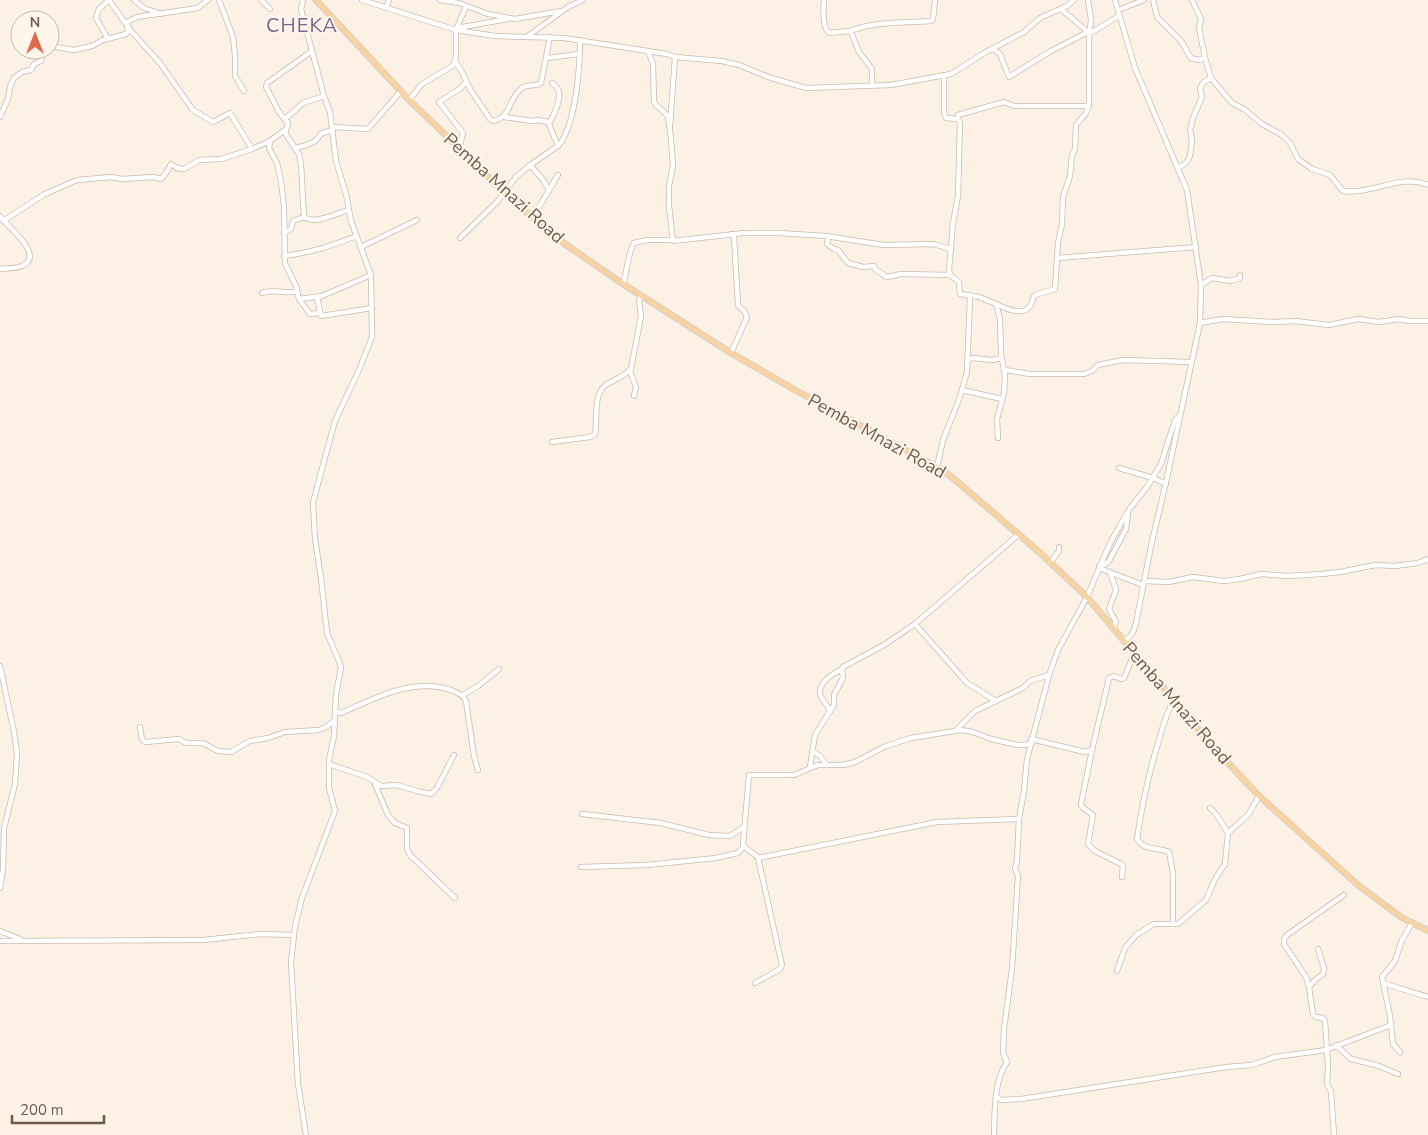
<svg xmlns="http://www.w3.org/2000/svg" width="1428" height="1135" font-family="'Nunito Sans',sans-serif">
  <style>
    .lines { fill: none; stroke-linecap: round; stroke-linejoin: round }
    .minor-casing { stroke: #cdb9ac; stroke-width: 6 }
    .major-casing { stroke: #d8d0cd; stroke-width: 7 }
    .minor { stroke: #fff; stroke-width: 4.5 }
    .major { stroke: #f8d39f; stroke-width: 5 }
    .labels { text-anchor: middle; stroke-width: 4; stroke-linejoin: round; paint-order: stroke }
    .street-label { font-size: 18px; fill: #73584b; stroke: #fef6eb }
    .quarter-label { font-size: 20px; letter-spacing: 1px; fill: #7f6390; stroke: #fef6eb }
  </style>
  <rect width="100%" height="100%" fill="#fbf2e5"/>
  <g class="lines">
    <defs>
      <g id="minor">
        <path d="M109,0L131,31L160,63L193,110L213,122L230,113L252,149L270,141"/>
        <path d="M134,0L144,8L161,14"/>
        <path d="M219,0L233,37L235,56V76L244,91"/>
        <path d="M261,0L270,9"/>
        <path d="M303,0L301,9L303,17L324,96L330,112L336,161L346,194L351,221L371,275L372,337L359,370L335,421L313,502L315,539L321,578L327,633L339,661L341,668L336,694L334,736L329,760V788L335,811L302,898L295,926L291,962L298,1084L306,1135"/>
        <path d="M362,0L456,30L495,36L564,38L667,54L675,57L722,61L739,65L771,78L806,88L891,85L951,74L986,52L1024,32L1040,18L1067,6L1074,0"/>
        <path d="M440,0L459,3L488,14L515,19L561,11"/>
        <path d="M824,0C823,10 822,26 829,33L850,31L851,32L859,52L872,69V85"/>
        <path d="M1115,0L1135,68L1187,190L1201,285L1200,323L1166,482L1151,546L1136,623C1134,631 1132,637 1123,641"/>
        <path d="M1153,0L1157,17L1181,41L1191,58L1199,60L1205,58"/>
        <path d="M1192,0L1201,19L1199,28L1205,58L1211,78L1232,103L1244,109L1262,124L1282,135L1290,143L1298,159L1312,169L1330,175L1343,191C1371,195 1402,173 1428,185"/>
        <path d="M386,8L389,0"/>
        <path d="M1061,9L1088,32H1092L1119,16"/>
        <path d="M1118,10L1144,0"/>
        <path d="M457,28L508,19"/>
        <path d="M850,31C875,21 904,23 931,21L933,19L935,0"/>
        <path d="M528,36L568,7L583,0"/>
        <path d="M108,39L96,18L99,9L109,0"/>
        <path d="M50,46L74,50L92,46L103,40L126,34L128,32L127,22L137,17L198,8L208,0"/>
        <path d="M993,49L1000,54L1009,77L1051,51L1088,32"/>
        <path d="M312,51L267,83L266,87L279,112L288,123L285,133L295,148L307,145L315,141L322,133L333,130"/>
        <path d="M648,51L653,64L654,101L655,104L668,116L671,139L673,166L669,186V206L673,241L744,233H779L826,236L884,245L934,244L950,249"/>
        <path d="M547,58L579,54"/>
        <path d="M455,61L462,72L470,89L490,119L494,121C512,116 508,98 522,88C528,84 535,87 541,83L550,37"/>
        <path d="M409,100L422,84L454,65L456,56V30L466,6"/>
        <path d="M958,115L1004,102L1014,106H1089"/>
        <path d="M0,117L8,99L10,87L14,78L22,72L31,70L34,64L41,61L44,50"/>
        <path d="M504,117L532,121L538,120L548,122L558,146"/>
        <path d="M285,119L303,103L324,96"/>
        <path d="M549,124C553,117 563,96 558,89C556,86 554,85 552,83"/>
        <path d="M670,126L675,57"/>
        <path d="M333,127L368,129L401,91"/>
        <path d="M285,130L270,141L269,148L277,163L281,181L284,206L285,263L296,286L299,299L310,314L319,313"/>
        <path d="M459,149L463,133L439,102L461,88L466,82"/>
        <path d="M530,165L544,181L549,191"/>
        <path d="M1178,168L1186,163L1190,156L1192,141L1190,130L1193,118L1202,97L1200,88L1204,82L1211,78"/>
        <path d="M0,216C6,226 44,253 24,265C18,269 7,268 0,269"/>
        <path d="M304,217C316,225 336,213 349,210"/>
        <path d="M533,217L558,175"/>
        <path d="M3,221L45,194L77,180L111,177L122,179L153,177L161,179L166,173L171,164L177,168L184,169L199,160L221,159L252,149"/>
        <path d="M284,233L291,229L293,221L304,217L301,164L299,154L295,148"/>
        <path d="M828,237L827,244L834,249L838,250L848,263L863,267L874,266L876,270L887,277L901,274L950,275"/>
        <path d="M460,238L497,202L516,177L529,166L559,145C576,124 580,67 580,40"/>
        <path d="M361,247L417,220"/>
        <path d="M284,256C314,252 330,246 357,236"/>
        <path d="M1057,258L1196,247"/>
        <path d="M623,284C627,272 628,252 634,243L647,240H672"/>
        <path d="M1201,285L1212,278L1231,281L1240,278V275"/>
        <path d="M262,293C273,288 286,295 297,291"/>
        <path d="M968,295L979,297L996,304L1000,319L1001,353L1005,376L1004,393L997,419L998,438"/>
        <path d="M317,297L321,316L372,308"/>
        <path d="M299,299L322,296L371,275"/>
        <path d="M996,304C1004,308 1023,317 1030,306C1033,303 1032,298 1035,295L1055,289L1058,243L1062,224L1063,197L1070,176L1072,155L1075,149L1076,125L1086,113L1089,103V38L1091,19L1088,1"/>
        <path d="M1200,323L1223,319L1274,322L1295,321L1329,325L1358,319L1379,322L1398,319L1410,321H1428"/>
        <path d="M731,353L747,317L745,312L738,305L734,237L732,234"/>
        <path d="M968,360L973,358L992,360L1002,358"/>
        <path d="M1005,370L1030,374H1084L1092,371L1098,365L1123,360L1191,362"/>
        <path d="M630,371L636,387L634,396"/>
        <path d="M962,390L1002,399"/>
        <path d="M552,442L590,437L595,434C598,419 592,394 607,384C615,379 625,376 631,369L641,316L639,301L641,295"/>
        <path d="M937,467L943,440L960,397L967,372L970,297L967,295L960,294L959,282L950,275L949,270L953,223L958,196L960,123L958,119L946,118L944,113V75"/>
        <path d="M1119,468L1153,478L1166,484"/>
        <path d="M1050,563L1059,551V547"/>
        <path d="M1099,566L1104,565L1109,561L1126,529L1128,513"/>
        <path d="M1099,568L1143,585"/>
        <path d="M1110,572L1116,590L1109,609L1116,622L1113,629"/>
        <path d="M1144,581L1169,582L1193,577L1224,581L1240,579L1261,574L1288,576L1322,574L1340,572L1376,565L1395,566L1418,563L1428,559"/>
        <path d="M915,624L967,683L996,701"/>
        <path d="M0,666L14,732L17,754L15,784L4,828L3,870L0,888"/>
        <path d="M463,695L478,686L499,669"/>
        <path d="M830,711C828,706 824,702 821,697C815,684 834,673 842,669"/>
        <path d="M335,712L341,713C376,698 412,677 451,690C457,693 463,694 466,701L474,756L478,770"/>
        <path d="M140,727L142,739L145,742L179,739L186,743H203L218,751L231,752L250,741L268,738L285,732L319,730L326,727L335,720"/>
        <path d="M955,731L975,711L1023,688L1030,681L1049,675"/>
        <path d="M1031,739L1085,752L1092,750L1109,678L1114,676L1121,679L1124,678L1134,654"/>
        <path d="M1092,750L1081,804L1082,807L1093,815L1088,844L1095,851L1123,865L1122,877"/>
        <path d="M812,751L820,756L827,765"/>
        <path d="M329,764L367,777L381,786L397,785L417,791L431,794L437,788L454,755"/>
        <path d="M810,767L815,735L834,705V695L843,678L842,670L843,667L884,645L915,624L1018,535"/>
        <path d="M375,784L388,815L395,823L407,828V849L410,855L455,898"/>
        <path d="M1210,808L1216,814L1228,833"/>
        <path d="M582,814L661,823L709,835L730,836L744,827"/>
        <path d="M758,858L937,822L1019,819"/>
        <path d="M581,867L647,865L716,858L738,853L744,846"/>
        <path d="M1173,924V873L1169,852C1158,847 1144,851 1137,839C1142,805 1149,772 1159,740C1163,726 1166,713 1174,700"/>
        <path d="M0,931L20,939"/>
        <path d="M0,941L203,940L260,934L294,935"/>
        <path d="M1318,949L1324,968L1323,974L1315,980L1309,987L1313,1014L1316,1017L1323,1018L1325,1021L1328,1065L1327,1084L1331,1092L1334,1135"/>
        <path d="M1117,971L1125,948L1136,935L1154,924H1178L1206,900L1215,879L1225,864L1228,833L1248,815L1259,796"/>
        <path d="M755,983L780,969L782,965L758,858C754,852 746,851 743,844L749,775H794L818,765H843L855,762L886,746L911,738L961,730L973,732L991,739L1018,745H1025L1030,743"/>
        <path d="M1383,983L1428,997"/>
        <path d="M1309,987L1306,977L1284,944V939L1287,935L1344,895"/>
        <path d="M1336,1045L1351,1059L1379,1066L1398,1074"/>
        <path d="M1400,1052L1393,1044L1390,1016L1382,977L1395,961L1402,940L1412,923"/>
        <path d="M996,1096L1001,1100L1021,1099L1226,1067L1252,1065L1275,1057L1326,1050L1391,1025"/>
        <path d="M994,1135C995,1111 993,1083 1007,1062L1003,1053L1004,1029L1012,969L1018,876L1015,868L1017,861L1019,819L1024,791L1027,759L1049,675L1058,650L1087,597L1110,543L1130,508L1147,487L1161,464L1175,420L1180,415"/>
      </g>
      <path id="major" d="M316,0L409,100L483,171L503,193L565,244L623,284L731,353L795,390L937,467L953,478L1038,551L1087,597L1216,750L1259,796L1358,885L1401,917L1428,931"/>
    </defs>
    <!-- minor casing -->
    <use href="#minor" class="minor-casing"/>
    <!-- major casing -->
    <use href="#major" class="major-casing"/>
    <!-- minor -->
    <use href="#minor" class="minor"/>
    <!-- major -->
    <use href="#major" class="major"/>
  </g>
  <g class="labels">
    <!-- street labels -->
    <g class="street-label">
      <text transform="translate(504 188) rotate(42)" y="6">Pemba Mnazi Road</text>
      <text transform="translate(877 436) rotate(29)" y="6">Pemba Mnazi Road</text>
      <text transform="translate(1177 703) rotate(49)" y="6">Pemba Mnazi Road</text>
    </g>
    <!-- quarter labels -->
    <g class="quarter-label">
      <text x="302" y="32">CHEKA</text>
    </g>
  </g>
  <!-- north arrow -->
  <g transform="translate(35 35)"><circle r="24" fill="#fef6eb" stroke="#c6b7ab"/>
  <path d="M0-4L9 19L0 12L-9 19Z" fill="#e1694e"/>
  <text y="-8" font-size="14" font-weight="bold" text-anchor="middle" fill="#73584b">N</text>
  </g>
  <!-- scale -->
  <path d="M12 1115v8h92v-8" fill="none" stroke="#73584b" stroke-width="2.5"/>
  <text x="20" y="1115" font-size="15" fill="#73584b" stroke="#fef6eb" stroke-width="4" paint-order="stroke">200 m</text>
</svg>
